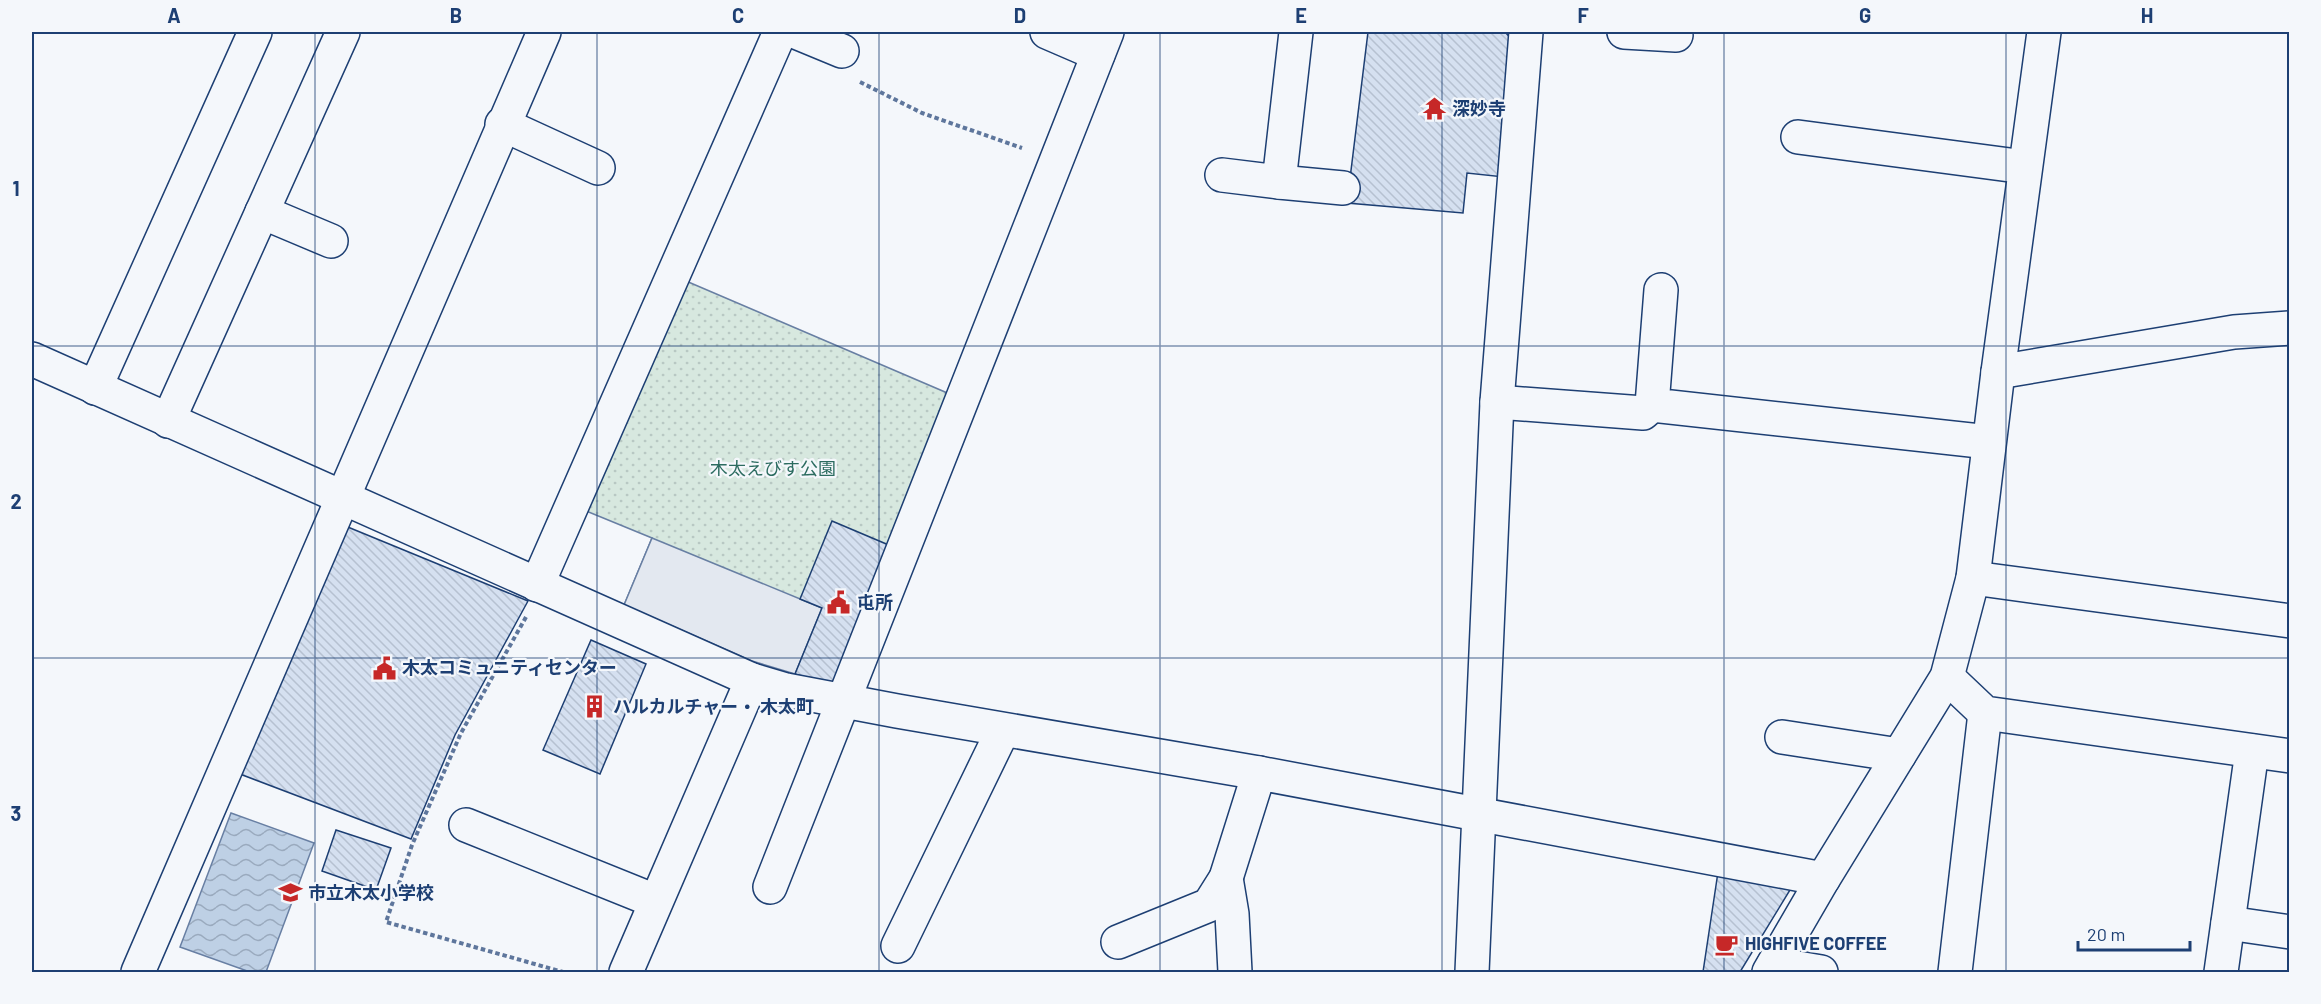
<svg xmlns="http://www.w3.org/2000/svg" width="2321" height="1004" font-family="Barlow,'Noto Sans JP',sans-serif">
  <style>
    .green { fill: url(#green-dots); stroke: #687fa3; stroke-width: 1.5 }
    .parking { fill: #e3e8f0; stroke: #687fa3; stroke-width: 1.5 }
    .water { fill: url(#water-waves); stroke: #687fa3; stroke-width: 1.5 }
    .building { fill: url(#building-back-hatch); stroke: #1d3f73; stroke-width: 1.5 }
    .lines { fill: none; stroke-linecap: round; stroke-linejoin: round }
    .street-casing { stroke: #1d3f73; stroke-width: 36 }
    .secondary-casing { stroke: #1d3f73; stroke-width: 36 }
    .path { stroke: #5e769c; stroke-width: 4; stroke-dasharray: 4.5 3; stroke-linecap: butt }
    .street { stroke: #f4f7fb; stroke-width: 33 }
    .secondary { stroke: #f4f7fb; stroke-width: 33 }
    .grid { fill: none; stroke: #1d3f73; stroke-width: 1.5; stroke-opacity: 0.55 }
    .labels { text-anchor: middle; stroke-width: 4.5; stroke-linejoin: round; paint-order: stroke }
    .poi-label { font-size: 18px; font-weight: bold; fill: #1d3f73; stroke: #f4f7fb; text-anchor: start }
    .park-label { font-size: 18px; fill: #2c6c60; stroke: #f4f7fb }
    .neatline { fill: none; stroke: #1d3f73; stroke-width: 2 }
    .grid-label { font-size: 20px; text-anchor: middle; font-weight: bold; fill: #1d3f73 }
  </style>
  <defs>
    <pattern id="green-dots" width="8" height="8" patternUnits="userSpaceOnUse" patternTransform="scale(1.5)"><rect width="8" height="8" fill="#d7e8df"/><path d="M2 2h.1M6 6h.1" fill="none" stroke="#b8c8c3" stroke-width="1.8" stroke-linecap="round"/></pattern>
    <pattern id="water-waves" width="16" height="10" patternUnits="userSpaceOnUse" patternTransform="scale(1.5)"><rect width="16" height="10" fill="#bed0e5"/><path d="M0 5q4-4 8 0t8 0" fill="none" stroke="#9aaabe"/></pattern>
    <pattern id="building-back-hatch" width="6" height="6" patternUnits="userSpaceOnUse" patternTransform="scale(1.5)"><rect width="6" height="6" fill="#d5e0f0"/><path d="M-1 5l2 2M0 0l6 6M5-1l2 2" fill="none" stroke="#b6c1d1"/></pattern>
  </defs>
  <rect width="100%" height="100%" fill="#f4f7fb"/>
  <!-- green -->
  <path class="green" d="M679,278L952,395L832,686L752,661L624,605L652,538L579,508Z"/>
  <!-- parking -->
  <path class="parking" d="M652,538L822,608L795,674L752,661L624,605Z"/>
  <!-- water -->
  <path class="water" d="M231,813L314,843L266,972H250L180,947Z"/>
  <!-- building -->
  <g class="building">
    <path d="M1368,32H1505L1516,44L1504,177L1467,173L1463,213L1347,203Z"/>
    <path d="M832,521L891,546L832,686L795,674L822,608L800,599Z"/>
    <path d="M338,523L528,601L455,735L411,839L232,771Z"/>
    <path d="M591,640L646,664L600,774L543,750Z"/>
    <path d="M336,830L391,848L376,890L322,871Z"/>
    <path d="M1718,872L1793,885L1740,972H1703Z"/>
  </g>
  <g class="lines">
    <defs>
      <g id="street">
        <path d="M796,32L842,51"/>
        <path d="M1047,32L1098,54"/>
        <path d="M1624,32L1676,35"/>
        <path d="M502,124L598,168"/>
        <path d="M1798,137L2025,167"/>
        <path d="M1222,175L1279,182L1296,32"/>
        <path d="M1279,182L1343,188"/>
        <path d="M262,212L331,241"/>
        <path d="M1661,290L1652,405L1989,442"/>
        <path d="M32,359L752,680L786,690L897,711L1259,773L1823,879"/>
        <path d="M1998,372L2234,332L2290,328"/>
        <path d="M95,388L255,32"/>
        <path d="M1497,402L1643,413L1652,405"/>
        <path d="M168,421L343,32"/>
        <path d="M1973,578L2290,621"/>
        <path d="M537,585L780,32"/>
        <path d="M1947,677L1985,713L2290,756"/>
        <path d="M1782,737L1899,755"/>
        <path d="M466,825L655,901"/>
        <path d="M1226,878L1232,914L1235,972"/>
        <path d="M770,887L1107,32"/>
        <path d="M2228,923L2290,932"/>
        <path d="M1118,942L1209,905L1226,878L1259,773"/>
        <path d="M898,946L1003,730"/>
        <path d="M1774,964L1821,972"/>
        <path d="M138,972L544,32"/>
        <path d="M626,972L752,680"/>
        <path d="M1472,972L1497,402L1526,32"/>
        <path d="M1955,972L1985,713"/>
        <path d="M2221,972L2252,751"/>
      </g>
      <path id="secondary" d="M1769,972L1823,879L1947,677L1973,578L1998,372L2044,32"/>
    </defs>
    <!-- street casing -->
    <use href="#street" class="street-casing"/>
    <!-- secondary casing -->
    <use href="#secondary" class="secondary-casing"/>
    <!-- path -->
    <g class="path">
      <path d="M860,82L922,113L1022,148"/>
      <path d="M526,617L461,733L412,845L386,922L563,972"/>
    </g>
    <!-- street -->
    <use href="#street" class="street"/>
    <!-- secondary -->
    <use href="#secondary" class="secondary"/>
  </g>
  <!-- grid -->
  <path class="grid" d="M315,32V972M597,32V972M879,32V972M1160,32V972M1442,32V972M1724,32V972M2006,32V972M32,346H2290M32,658H2290"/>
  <!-- icons -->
  <defs>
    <symbol id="temple-bare" viewBox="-9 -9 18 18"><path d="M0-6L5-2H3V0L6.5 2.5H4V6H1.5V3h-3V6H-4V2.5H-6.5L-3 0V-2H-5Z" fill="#c62828" stroke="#f4f7fb" stroke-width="2.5" paint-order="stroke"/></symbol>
    <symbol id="civic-bare" viewBox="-9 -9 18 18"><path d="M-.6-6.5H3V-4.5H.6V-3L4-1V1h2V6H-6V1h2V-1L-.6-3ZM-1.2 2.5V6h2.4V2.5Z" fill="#c62828" stroke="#f4f7fb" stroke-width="2.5" paint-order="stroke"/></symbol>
    <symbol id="building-bare" viewBox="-9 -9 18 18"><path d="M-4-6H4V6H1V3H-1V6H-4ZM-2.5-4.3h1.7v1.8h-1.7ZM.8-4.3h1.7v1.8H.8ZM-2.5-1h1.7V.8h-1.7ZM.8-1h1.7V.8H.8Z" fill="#c62828" stroke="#f4f7fb" stroke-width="2.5" paint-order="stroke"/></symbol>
    <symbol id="school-bare" viewBox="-9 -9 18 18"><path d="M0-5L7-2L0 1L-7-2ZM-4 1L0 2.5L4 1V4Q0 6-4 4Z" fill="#c62828" stroke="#f4f7fb" stroke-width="2.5" paint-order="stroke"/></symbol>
    <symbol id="cafe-bare" viewBox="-9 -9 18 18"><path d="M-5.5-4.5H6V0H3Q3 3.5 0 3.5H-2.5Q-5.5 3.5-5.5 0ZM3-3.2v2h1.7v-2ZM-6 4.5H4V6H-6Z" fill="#c62828" stroke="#f4f7fb" stroke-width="2.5" paint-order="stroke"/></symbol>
  </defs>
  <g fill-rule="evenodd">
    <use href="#temple-bare" x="1418" y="92" width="33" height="33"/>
    <use href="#civic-bare" x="822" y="586" width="33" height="33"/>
    <use href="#civic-bare" x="368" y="652" width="33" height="33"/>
    <use href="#building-bare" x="578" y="690" width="33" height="33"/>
    <use href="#school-bare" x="274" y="876" width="33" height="33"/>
    <use href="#cafe-bare" x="1710" y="928" width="33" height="33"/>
  </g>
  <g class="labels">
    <!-- poi labels -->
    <g class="poi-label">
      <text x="1452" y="115">深妙寺</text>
      <text x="857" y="609">屯所</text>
      <text x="402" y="674">木太コミュニティセンター</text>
      <text x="613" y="713">ハルカルチャー・ 木太町</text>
      <text x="308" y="899">市立木太小学校</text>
      <text x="1745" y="950">HIGHFIVE COFFEE</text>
    </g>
    <!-- park labels -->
    <g class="park-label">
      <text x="773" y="475">木太えびす公園</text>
    </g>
  </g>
  <!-- border -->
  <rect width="2321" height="1004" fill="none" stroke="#f4f7fb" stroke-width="66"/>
  <!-- scale -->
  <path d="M2078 941v9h112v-9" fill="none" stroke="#1d3f73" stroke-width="3"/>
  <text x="2087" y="941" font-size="18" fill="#1d3f73" stroke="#f4f7fb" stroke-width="4.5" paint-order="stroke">20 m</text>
  <rect x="33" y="33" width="2255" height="938" class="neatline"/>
  <g class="grid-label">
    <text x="174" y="23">A</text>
    <text x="456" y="23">B</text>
    <text x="738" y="23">C</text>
    <text x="1020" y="23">D</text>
    <text x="1301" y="23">E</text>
    <text x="1583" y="23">F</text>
    <text x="1865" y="23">G</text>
    <text x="2147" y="23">H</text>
    <text x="16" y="196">1</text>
    <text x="16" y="509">2</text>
    <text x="16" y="821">3</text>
  </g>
</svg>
